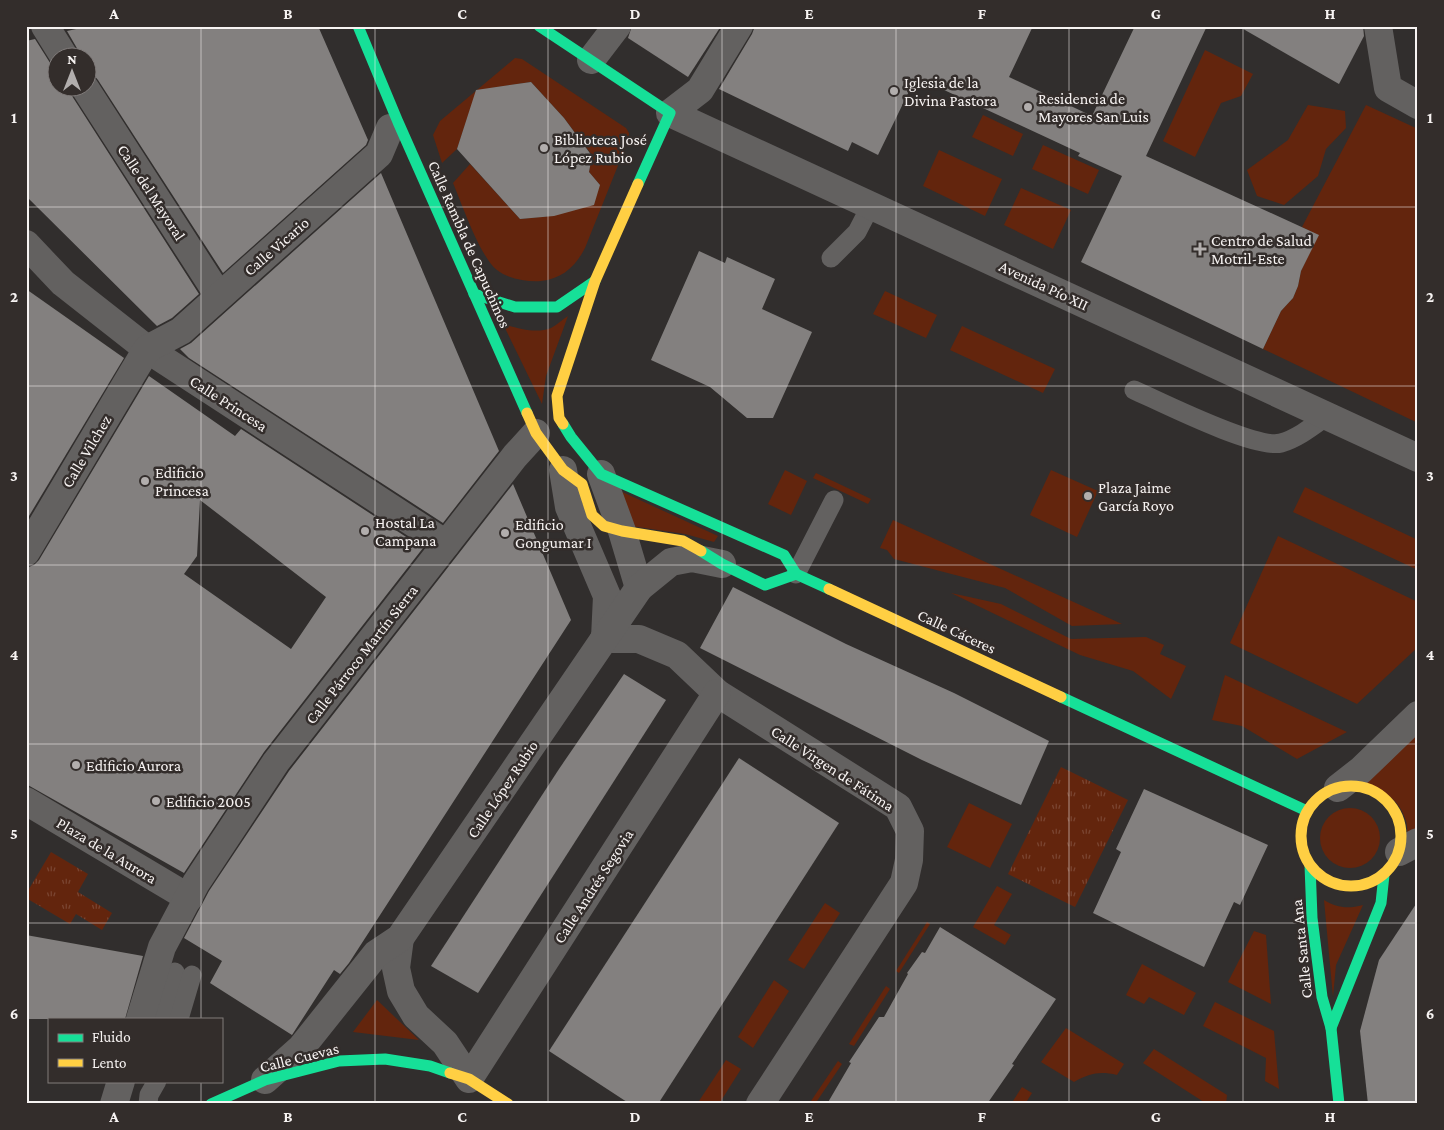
<svg xmlns="http://www.w3.org/2000/svg" width="1444" height="1130" font-family="'Crimson Pro',serif">
  <style>
    .grass { fill: #63250d }
    .park { fill: url(#park-tufts) }
    .building { fill: #83807f; fill-rule: evenodd }
    .lines { fill: none; stroke-linecap: round; stroke-linejoin: round }
    .lane { stroke: #636160; stroke-width: 19 }
    .street { stroke: #636160; stroke-width: 28 }
    .fast { stroke: #16e098; stroke-width: 11 }
    .slow { stroke: #ffcf43; stroke-width: 11 }
    .grid { fill: none; stroke: #f7f3f2; stroke-width: 1; stroke-opacity: 0.55 }
    .poi-dot { fill: #b2aead; stroke: #332d2b; stroke-width: 2 }
    .labels { text-anchor: middle; stroke-width: 5; stroke-linejoin: round; paint-order: stroke }
    .poi-label { font-size: 16px; fill: #f7f3f2; stroke: #332d2b; text-anchor: start }
    .street-label { font-size: 16px; fill: #f7f3f2; stroke: #332d2b }
    .neatline { fill: none; stroke: #f7f3f2; stroke-width: 2 }
    .grid-label { font-size: 16px; text-anchor: middle; font-weight: bold; fill: #f7f3f2 }
  </style>
  <defs>
    <pattern id="park-tufts" width="24" height="20" patternUnits="userSpaceOnUse" patternTransform="scale(1.25)"><rect width="24" height="20" fill="#63250d"/><path d="M3 7l-1-3M5 7V3M7 7l1-3M15 17l-1-3M17 17v-4M19 17l1-3" fill="none" stroke="#7a4531"/></pattern>
  </defs>
  <rect width="100%" height="100%" fill="#312e2d"/>
  <!-- grass -->
  <g class="grass">
    <path d="M1205,50L1253,74L1241,96L1221,103L1195,157L1163,141Z"/>
    <path d="M515,58L522,59L626,128L629,133V138L585,248C576,266 562,279 541,281C527,282 508,279 497,270C480,257 462,204 453,183L470,164L520,219L548,216L600,185L589,172L592,155L564,118L531,82L492,88L467,119L457,149L442,163L433,135L440,121Z"/>
    <path d="M1308,105L1345,111L1346,128L1326,149L1318,176L1284,205L1257,196L1247,170L1288,140Z"/>
    <path d="M1366,105L1418,129V423L1263,349L1281,311L1293,298L1298,286L1301,271L1318,235L1302,227Z"/>
    <path d="M983,115L1023,134L1013,156L972,137Z"/>
    <path d="M1043,145L1099,170L1088,194L1032,169Z"/>
    <path d="M939,150L1002,179L985,216L923,186Z"/>
    <path d="M1021,188L1071,210L1053,249L1004,225Z"/>
    <path d="M885,291L937,315L926,338L873,314Z"/>
    <path d="M568,316L546,376L542,404L503,324C517,328 536,334 551,328C557,325 563,319 568,316Z"/>
    <path d="M962,326L1055,369L1043,393L950,350Z"/>
    <path d="M785,470L807,481L791,515L768,504Z"/>
    <path d="M1051,470L1098,491L1077,537L1030,515Z"/>
    <path d="M816,473L871,499L868,504L813,478Z"/>
    <path d="M1305,487L1418,540V570L1293,512Z"/>
    <path d="M618,490L718,536L714,542L685,534L631,526Z"/>
    <path d="M893,520L1122,624L1072,626L1005,588L894,559L887,550L880,548Z"/>
    <path d="M1278,536L1418,602V647L1357,704L1230,643Z"/>
    <path d="M951,593L1001,604L1071,639L1146,637L1164,645L1160,654L1186,666L1171,699L1133,671L1080,655Z"/>
    <path d="M1225,675L1347,732L1297,759L1242,726L1212,720Z"/>
    <path d="M1418,720V836L1408,841C1407,835 1408,827 1406,821C1399,797 1377,786 1356,781Z"/>
    <path d="M969,803L1012,824L990,868L947,847Z"/>
    <circle cx="1350" cy="838" r="30"/>
    <path d="M997,886L1012,894L994,925L1011,935L1005,945L973,927Z"/>
    <path d="M1324,900C1337,908 1348,909 1363,905L1336,965L1333,997Z"/>
    <path d="M825,903L840,913L804,969L788,960Z"/>
    <path d="M927,922L930,924L899,973L896,971Z"/>
    <path d="M1254,931L1266,935L1271,1004L1228,982Z"/>
    <path d="M1142,964L1196,993L1184,1015L1149,997L1144,1004L1126,995Z"/>
    <path d="M774,980L789,991L753,1048L738,1037Z"/>
    <path d="M886,986L890,989L854,1046L849,1044Z"/>
    <path d="M377,1000L419,1040L353,1032Z"/>
    <path d="M1215,1002L1274,1031L1279,1089L1265,1081L1266,1058L1203,1026Z"/>
    <path d="M1066,1028L1124,1064L1117,1075C1100,1071 1090,1073 1074,1082L1041,1062Z"/>
    <path d="M1154,1049L1227,1095L1226,1104H1207L1143,1063Z"/>
    <path d="M726,1060L741,1069L719,1104H697Z"/>
    <path d="M838,1061L842,1064L815,1104H809Z"/>
    <path d="M1022,1087L1032,1093L1025,1104H1011Z"/>
  </g>
  <!-- park -->
  <g class="park">
    <path d="M1061,767L1128,800L1075,907L1008,874Z"/>
    <path d="M51,852L88,874L78,892L112,913L102,930L76,914L70,924L26,898V894Z"/>
  </g>
  <!-- building -->
  <g class="building">
    <path d="M90,26H318L368,140L366,145L223,273L98,80L93,74L88,73V58H81L78,50L67,31Z"/>
    <path d="M632,26H721L688,77L628,38Z"/>
    <path d="M755,26H1033L1009,77L1092,116L1135,26H1207L1146,156L1319,235L1301,271L1298,286L1293,298L1281,311L1263,349L1081,262L1122,176L1078,156L1080,153L916,77L878,155L852,142L848,151L719,89L752,34Z"/>
    <path d="M1238,26H1363L1364,36L1339,84Z"/>
    <path d="M35,39L52,66L58,72V88H70L72,96L199,294L172,318L157,326L26,196V41Z"/>
    <path d="M531,82L564,118L592,156L589,172L600,185L594,205L554,216L520,219L457,149L476,90Z"/>
    <path d="M381,173L499,451L443,523L189,358L180,349L191,343Z"/>
    <path d="M699,251L725,263L727,257L775,279L762,309L812,332L773,418H747L710,387L651,360Z"/>
    <path d="M26,289L124,358L26,521Z"/>
    <path d="M149,376L235,436L241,429L423,548L264,752L184,873L26,784V568L34,565L39,560ZM200,500L326,597L291,649L184,574L197,556Z"/>
    <path d="M513,484L571,620L349,963L340,974L334,970L292,1035L210,983L222,961L184,938L209,891L289,771Z"/>
    <path d="M733,587L846,644L954,693L1049,741L1021,805L922,760L700,648Z"/>
    <path d="M624,674L666,700L478,993L431,966L559,769Z"/>
    <path d="M739,758L839,823L658,1104H630L549,1051Z"/>
    <path d="M1144,789L1268,845L1240,905L1234,902L1204,967L1093,913L1121,852L1116,849Z"/>
    <path d="M1418,901V1104H1368L1360,1031L1379,960Z"/>
    <path d="M940,927L1056,999L1012,1064L1014,1065L987,1104H827L851,1063L849,1062L879,1017H884L908,974L907,973L922,952L925,953Z"/>
    <path d="M26,935L143,956L125,1019H26Z"/>
  </g>
  <g class="lines">
    <!-- lane -->
    <g class="lane">
      <path d="M831,258L857,232L871,205"/>
      <path d="M1134,390C1161,402 1256,450 1281,443C1298,438 1313,426 1327,416"/>
      <path d="M796,574L834,500"/>
      <path d="M161,1019L175,972"/>
      <path d="M179,1019L192,975"/>
      <path d="M148,1104L149,1095L157,1081"/>
    </g>
    <!-- street -->
    <g class="street">
      <path d="M45,26L65,58"/>
      <path d="M739,26L700,90L670,113L1418,458"/>
      <path d="M1378,26L1388,88L1418,105"/>
      <path d="M591,60L617,26"/>
      <path d="M85,88L219,296"/>
      <path d="M26,244L63,283L147,349L446,544"/>
      <path d="M563,470L569,507L607,596L605,638"/>
      <path d="M601,474L622,531L639,588"/>
      <path d="M26,552L147,349L181,331L379,154L390,128"/>
      <path d="M604,639H639L677,655L717,693L898,807L910,831L909,860L904,883L760,1104"/>
      <path d="M1338,788L1361,770L1418,715"/>
      <path d="M26,801L189,898"/>
      <path d="M1399,852L1418,842"/>
      <path d="M400,938L396,968L401,991L416,1016L445,1043L469,1079L717,693"/>
      <path d="M140,1019L162,947L196,883L276,762L515,456L536,433"/>
      <path d="M265,1080L301,1048L376,954L400,938L639,588L671,562L692,558L722,564"/>
      <path d="M114,1104L121,1081"/>
    </g>
    <!-- fast -->
    <g class="fast">
      <path d="M358,26L398,122L527,413"/>
      <path d="M539,26L670,113L638,184"/>
      <path d="M474,294L515,307H557L595,281"/>
      <path d="M563,424L571,437L601,474L784,555L796,574L829,589"/>
      <path d="M701,551L722,564L765,585L796,574"/>
      <path d="M1061,697L1307,811"/>
      <path d="M1310,865L1312,918L1322,997L1331,1028L1339,1104"/>
      <path d="M1331,1028L1381,903L1384,875"/>
      <path d="M211,1104L265,1080L339,1061L385,1059L430,1066L450,1073"/>
    </g>
    <!-- slow -->
    <g class="slow">
      <path d="M527,413L536,433L563,470L582,484L592,515L604,526L622,531L683,541L701,551"/>
      <path d="M563,424L559,418L557,396L595,281L638,184"/>
      <path d="M829,589L1061,697"/>
      <circle cx="1351" cy="836" r="50"/>
      <path d="M450,1073L469,1079L508,1104"/>
    </g>
  </g>
  <!-- grid -->
  <path class="grid" d="M201,26V1019M375,26V1104M548,26V1104M722,26V1104M896,26V1104M1069,26V1104M1243,26V1104M26,207H1418M26,386H1418M26,565H1418M26,744H1418M26,923H1418M201,1081V1104"/>
  <!-- markers -->
  <g class="poi-dot">
    <circle cx="894" cy="91" r="5"/>
    <circle cx="1028" cy="107" r="5"/>
    <circle cx="544" cy="148" r="5"/>
    <path d="M1197.5 241.5h5v5h5v5h-5v5h-5v-5h-5v-5h5z"/>
    <circle cx="145" cy="481" r="5"/>
    <circle cx="1088" cy="496" r="5"/>
    <circle cx="365" cy="531" r="5"/>
    <circle cx="505" cy="533" r="5"/>
    <circle cx="76" cy="765" r="5"/>
    <circle cx="156" cy="801" r="5"/>
  </g>
  <g class="labels">
    <!-- poi labels -->
    <g class="poi-label">
      <text x="904" y="88">Iglesia de la<tspan x="904" dy="18">Divina Pastora</tspan></text>
      <text x="1038" y="104">Residencia de<tspan x="1038" dy="18">Mayores San Luis</tspan></text>
      <text x="554" y="145">Biblioteca José<tspan x="554" dy="18">López Rubio</tspan></text>
      <text x="1211" y="246">Centro de Salud<tspan x="1211" dy="18">Motril-Este</tspan></text>
      <text x="155" y="478">Edificio<tspan x="155" dy="18">Princesa</tspan></text>
      <text x="1098" y="493">Plaza Jaime<tspan x="1098" dy="18">García Royo</tspan></text>
      <text x="375" y="528">Hostal La<tspan x="375" dy="18">Campana</tspan></text>
      <text x="515" y="530">Edificio<tspan x="515" dy="18">Gongumar I</tspan></text>
      <text x="86" y="771">Edificio Aurora</text>
      <text x="166" y="807">Edificio 2005</text>
    </g>
    <!-- street labels -->
    <g class="street-label">
      <text transform="translate(152 192) rotate(57)" y="6">Calle del Mayoral</text>
      <text transform="translate(470 244) rotate(66)" y="6">Calle Rambla de Capuchinos</text>
      <text transform="translate(276 246) rotate(-41)" y="6">Calle Vicario</text>
      <text transform="translate(1044 285) rotate(25)" y="6">Avenida Pío XII</text>
      <text transform="translate(229 403) rotate(33)" y="6">Calle Princesa</text>
      <text transform="translate(86 451) rotate(-59)" y="6">Calle Vilchez</text>
      <text transform="translate(957 631) rotate(25)" y="6">Calle Cáceres</text>
      <text transform="translate(361 654) rotate(-52)" y="6">Calle Párroco Martín Sierra</text>
      <text transform="translate(833 768) rotate(33)" y="6">Calle Virgen de Fátima</text>
      <text transform="translate(502 789) rotate(-56)" y="6">Calle López Rubio</text>
      <text transform="translate(107 850) rotate(31)" y="6">Plaza de la Aurora</text>
      <text transform="translate(593 886) rotate(-57)" y="6">Calle Andrés Segovia</text>
      <text transform="translate(1301 949) rotate(-96)" y="6">Calle Santa Ana</text>
      <text transform="translate(299 1057) rotate(-14)" y="6">Calle Cuevas</text>
    </g>
  </g>
  <!-- border -->
  <rect width="1444" height="1130" fill="none" stroke="#332d2b" stroke-width="55"/>
  <!-- legend -->
  <rect x="48" y="1018" width="175" height="65" fill="#332d2b" stroke="#817c7b"/>
  <rect x="58" y="1034" width="25" height="8" fill="#16e098" stroke="#817c7b"/>
  <text x="92" y="1042" font-size="15" fill="#f7f3f2">Fluido</text>
  <rect x="58" y="1059" width="25" height="8" fill="#ffcf43" stroke="#817c7b"/>
  <text x="92" y="1068" font-size="15" fill="#f7f3f2">Lento</text>
  <!-- north arrow -->
  <g transform="translate(72 72)"><circle r="24" fill="#332d2b" stroke="#817c7b"/>
  <path d="M0-4L9 19L0 12L-9 19Z" fill="#b2aead"/>
  <text y="-8" font-size="14" font-weight="bold" text-anchor="middle" fill="#f7f3f2">N</text>
  </g>
  <rect x="28" y="28" width="1388" height="1074" class="neatline"/>
  <g class="grid-label">
    <text x="114" y="19">A</text>
    <text x="288" y="19">B</text>
    <text x="462" y="19">C</text>
    <text x="635" y="19">D</text>
    <text x="809" y="19">E</text>
    <text x="982" y="19">F</text>
    <text x="1156" y="19">G</text>
    <text x="1330" y="19">H</text>
    <text x="14" y="123">1</text>
    <text x="1430" y="123">1</text>
    <text x="14" y="302">2</text>
    <text x="1430" y="302">2</text>
    <text x="14" y="481">3</text>
    <text x="1430" y="481">3</text>
    <text x="14" y="660">4</text>
    <text x="1430" y="660">4</text>
    <text x="14" y="839">5</text>
    <text x="1430" y="839">5</text>
    <text x="14" y="1019">6</text>
    <text x="1430" y="1019">6</text>
    <text x="114" y="1122">A</text>
    <text x="288" y="1122">B</text>
    <text x="462" y="1122">C</text>
    <text x="635" y="1122">D</text>
    <text x="809" y="1122">E</text>
    <text x="982" y="1122">F</text>
    <text x="1156" y="1122">G</text>
    <text x="1330" y="1122">H</text>
  </g>
</svg>
